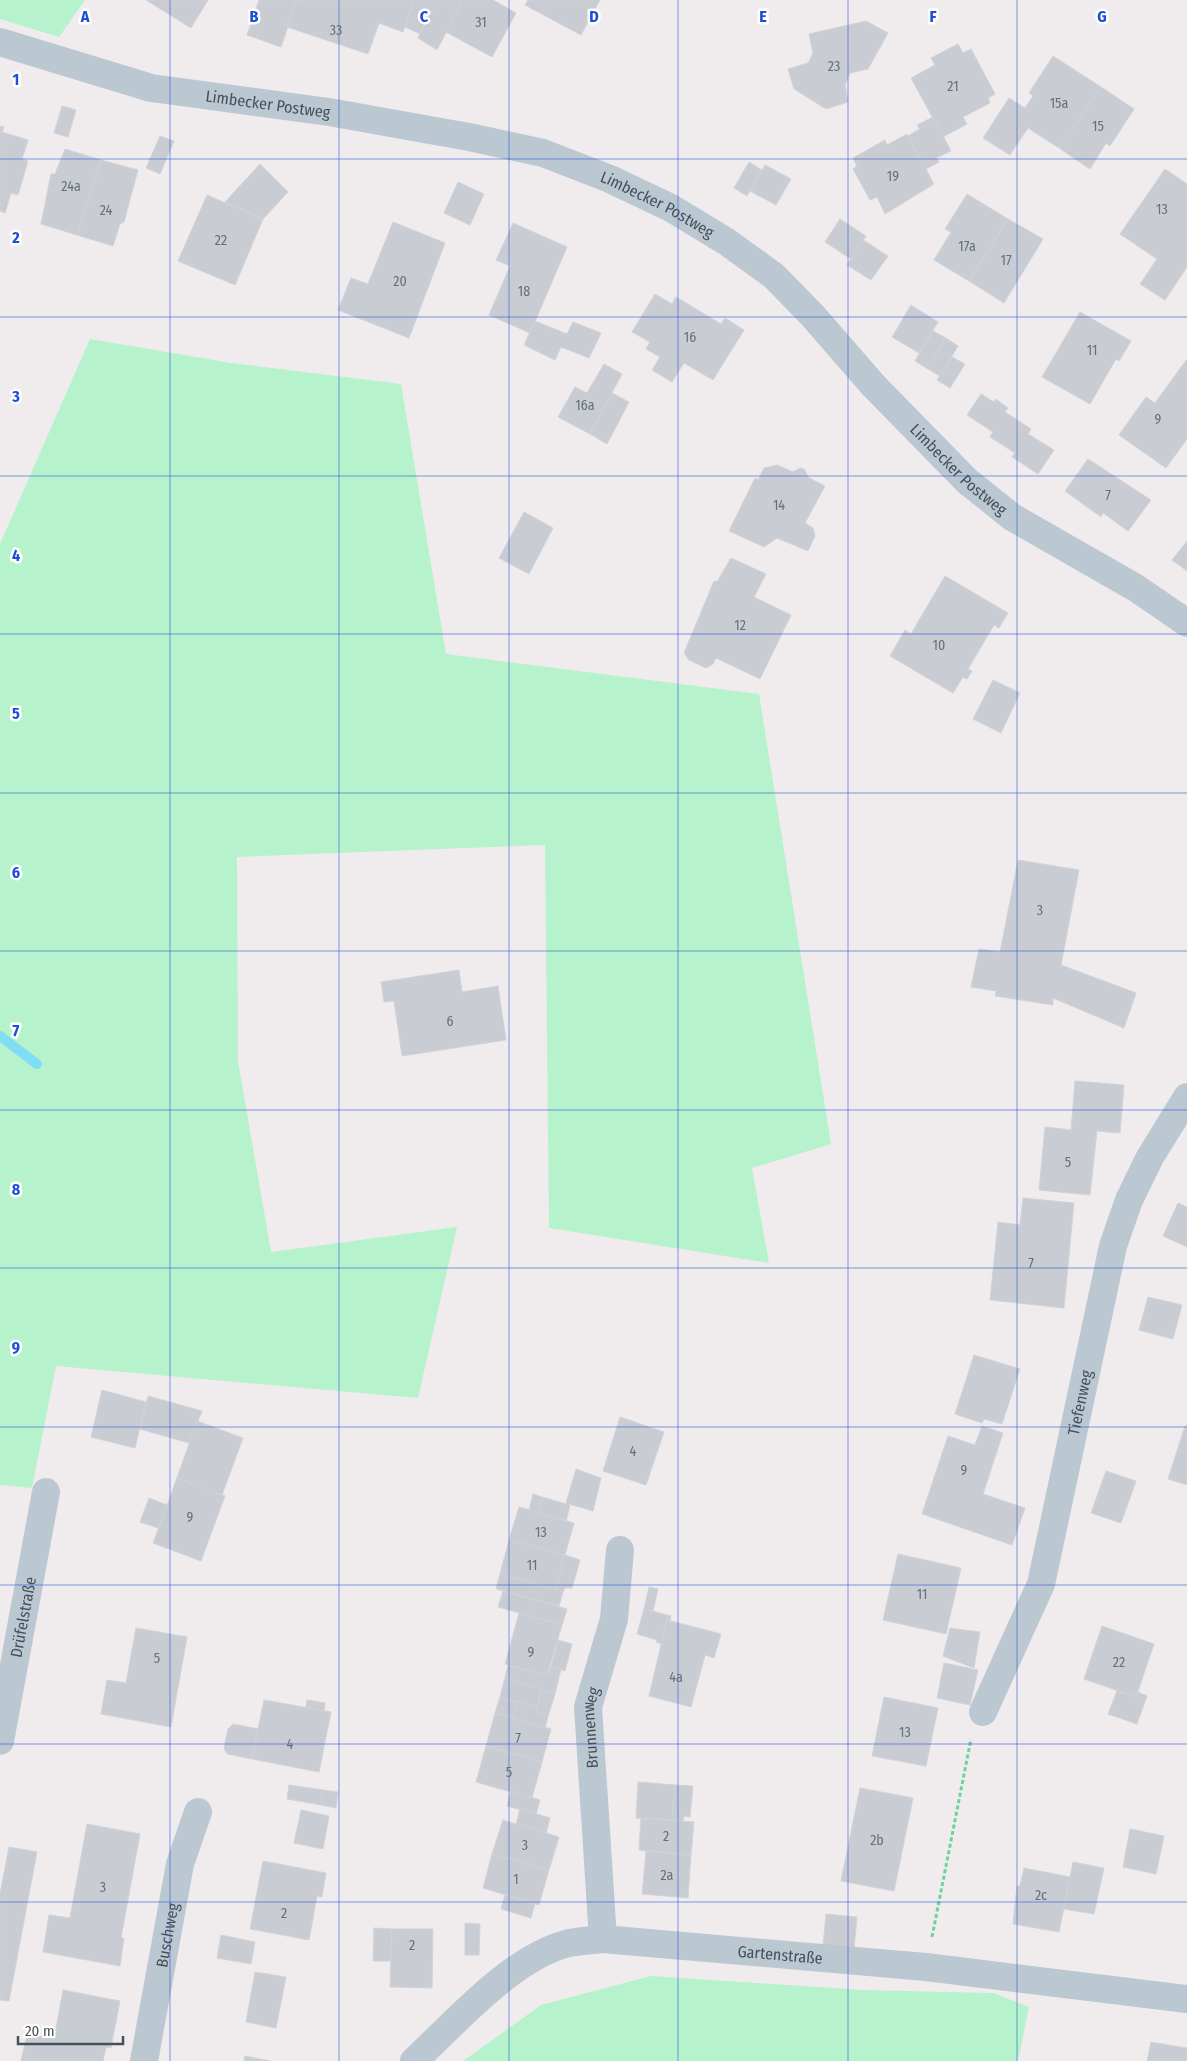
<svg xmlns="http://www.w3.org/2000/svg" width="1187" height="2061" font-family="'Fira Sans Condensed',sans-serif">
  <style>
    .green { fill: #b6f2cc }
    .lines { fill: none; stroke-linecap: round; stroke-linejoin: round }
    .stream { stroke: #7fdef3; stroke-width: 10 }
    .building { fill: #c9ccd2; stroke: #d0d3d9 }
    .path { stroke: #6bd39e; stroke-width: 3; stroke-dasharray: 4 2.5; stroke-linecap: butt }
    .minor { stroke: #bcc8d1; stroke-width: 28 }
    .grid { fill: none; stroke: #1d4ed8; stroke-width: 1; stroke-opacity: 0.55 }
    .labels { text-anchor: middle; stroke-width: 5; stroke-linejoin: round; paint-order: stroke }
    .number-label { font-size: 14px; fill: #65707a }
    .street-label { font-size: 16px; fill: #44515c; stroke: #fff }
    .grid-label { font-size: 16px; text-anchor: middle; font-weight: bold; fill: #1d4ed8; stroke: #fff; stroke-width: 5; stroke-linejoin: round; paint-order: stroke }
  </style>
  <rect width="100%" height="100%" fill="#f0eced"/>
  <!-- green -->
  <g class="green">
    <path d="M0,0H85L59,37L0,19Z"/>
    <path d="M90,339L231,363L401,384L446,654L759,694L831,1144L752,1168L769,1263L549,1228L545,845L237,857L238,1061L271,1252L457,1227L418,1398L56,1366L32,1488L0,1485V544Z"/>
    <path d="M651,1976L862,1990L993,1993L1029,2007L1018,2061H463L541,2005Z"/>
  </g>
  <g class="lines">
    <!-- stream -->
    <path class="stream" d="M0,1036L37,1064"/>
  </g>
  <!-- building -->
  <g class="building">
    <path d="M146,0H208L191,28Z"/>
    <path d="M259,0H297L281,47L247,35Z"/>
    <path d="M297,0H414L403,32L379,23L368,54L287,27Z"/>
    <path d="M414,0H437L420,34L405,27Z"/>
    <path d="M437,0H463L437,50L418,38Z"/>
    <path d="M463,0H493L516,13L492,57L446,32Z"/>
    <path d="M528,0H600L581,35L525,5Z"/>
    <path d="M866,21L888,33L868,69L850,73L845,85L848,102L826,109L794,89L788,69L808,63L813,53L809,34Z"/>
    <path d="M958,44L963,53L971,49L995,94L988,98L990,103L963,117L967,124L943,137L911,78L935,65L931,58Z"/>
    <path d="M1053,56L1101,87L1059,148L1028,128L1010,155L983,138L1009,98L1025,108L1033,96L1029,93Z"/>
    <path d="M1101,87L1134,109L1110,146L1106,143L1090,169L1059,148Z"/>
    <path d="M62,106L76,110L68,137L54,133Z"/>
    <path d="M933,117L951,151L936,158L939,162L926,169L908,136L920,129L917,125Z"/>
    <path d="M0,126L4,127L2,132L28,140L22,159L28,161L18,195L11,193L5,213L0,211Z"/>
    <path d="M907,134L934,184L885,214L877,197L870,200L853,169L857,166L853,158L885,140L887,145Z"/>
    <path d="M160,136L174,141L160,174L146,168Z"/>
    <path d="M65,149L101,160L77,235L41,224L51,174H55Z"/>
    <path d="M101,160L138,170L124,222L120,224L113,246L77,235Z"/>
    <path d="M749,162L762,170L747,196L734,188Z"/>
    <path d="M260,164L288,192L263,219L225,202Z"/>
    <path d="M765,165L791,179L776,205L750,191Z"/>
    <path d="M1165,169L1187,184V267L1165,300L1140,284L1157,259L1120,234Z"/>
    <path d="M458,182L484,194L470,225L444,213Z"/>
    <path d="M967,194L1008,219L969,281L934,260L951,232L945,229Z"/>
    <path d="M207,195L263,219L235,285L178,261Z"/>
    <path d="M840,219L866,236L851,259L825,242Z"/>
    <path d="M1008,219L1043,239L1004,303L969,281Z"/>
    <path d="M393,222L445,243L409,338L338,310L351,278L368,284Z"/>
    <path d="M513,223L567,247L530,333L489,315L510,266L496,260Z"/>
    <path d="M863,240L888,256L871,280L847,265Z"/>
    <path d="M655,294L672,304L676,297L721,324L725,318L744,330L713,380L684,363L672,382L652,370L660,357L646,349L650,342L632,332Z"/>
    <path d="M911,305L938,322L919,353L892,337Z"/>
    <path d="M1080,312L1131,341L1119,361L1116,359L1090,404L1042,377Z"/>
    <path d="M535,321L567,334L573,322L601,333L589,358L561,347L555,360L524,345Z"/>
    <path d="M933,331L946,338L928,369L915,361Z"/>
    <path d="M946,338L958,346L940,376L928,369Z"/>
    <path d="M952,357L965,364L950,388L937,380Z"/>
    <path d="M1187,359V439L1166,468L1119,435L1146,397L1155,403Z"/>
    <path d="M604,364L622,374L590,434L558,417L575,387L587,393Z"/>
    <path d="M612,393L629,402L607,444L590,434Z"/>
    <path d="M981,394L994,402L996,399L1008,408L1005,412L1031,429L1028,434L1054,450L1038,474L1012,457L1015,453L990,437L993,432L967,415Z"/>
    <path d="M1088,459L1151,500L1128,531L1103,513L1101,517L1065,491Z"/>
    <path d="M777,465L793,472L800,468L804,469L809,478L825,486L805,523L813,528L815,536L808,551L777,538L764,547L729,531L755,478L758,480L764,468Z"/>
    <path d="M524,512L553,528L529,574L499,558Z"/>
    <path d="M1187,541V571L1172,560Z"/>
    <path d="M731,558L766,574L754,597L791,615L760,679L716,658L713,664L706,668L689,660L684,653L714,581L717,582Z"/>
    <path d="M945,576L1008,613L999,628L994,625L968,669L972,671L967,679L963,677L953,693L890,656L905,630L911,634Z"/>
    <path d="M993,680L1020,693L1001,733L973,719Z"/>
    <path d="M1018,860L1079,870L1061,965L1136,993L1124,1028L1053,998V1005L995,996L996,991L971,987L979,949L1000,952Z"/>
    <path d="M459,970L462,992L498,986L506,1040L402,1056L394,1001L384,1002L381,982Z"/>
    <path d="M1075,1081L1124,1085L1120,1133L1097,1131L1090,1195L1039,1190L1045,1127L1071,1130Z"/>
    <path d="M1023,1198L1074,1203L1064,1308L990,1300L998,1222L1020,1225Z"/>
    <path d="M1178,1203L1187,1207V1247L1163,1236Z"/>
    <path d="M1148,1297L1182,1305L1173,1339L1139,1330Z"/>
    <path d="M974,1355L1020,1369L1002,1424L984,1419L982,1423L955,1414Z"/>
    <path d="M102,1390L146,1402L135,1448L91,1437Z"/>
    <path d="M148,1396L202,1411L189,1443L140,1429Z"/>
    <path d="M620,1417L664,1432L646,1485L603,1471Z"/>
    <path d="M197,1421L243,1438L222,1495L177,1478Z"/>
    <path d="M982,1426L1003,1433L983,1494L1025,1508L1012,1545L922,1514L948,1436L975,1445Z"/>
    <path d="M1185,1426H1187V1485L1168,1479Z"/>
    <path d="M576,1469L601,1478L593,1511L566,1503Z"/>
    <path d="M1106,1471L1136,1481L1121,1523L1091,1513Z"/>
    <path d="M177,1478L225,1496L201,1561L153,1543Z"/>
    <path d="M533,1494L542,1497L538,1513L529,1510Z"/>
    <path d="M542,1497L570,1505L566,1521L538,1513Z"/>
    <path d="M149,1498L167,1505L158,1528L140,1522Z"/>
    <path d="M519,1507L574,1523L565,1555L509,1540Z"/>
    <path d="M509,1540L565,1555L555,1590L500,1574Z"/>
    <path d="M898,1554L961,1568L946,1634L883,1620Z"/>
    <path d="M565,1555L580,1560L572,1588H565L563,1592L555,1590Z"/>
    <path d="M500,1574L563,1592L559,1606L496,1589Z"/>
    <path d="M649,1587L658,1589L653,1611L644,1609Z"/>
    <path d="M503,1591L567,1609L562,1625L498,1607Z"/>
    <path d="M644,1609L671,1616L670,1620H667L662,1644L656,1642L657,1640L637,1634Z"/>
    <path d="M519,1613L562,1625L547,1676L505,1664Z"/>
    <path d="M667,1620L721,1634L714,1658L705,1655L691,1707L649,1696Z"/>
    <path d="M1102,1626L1154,1644L1136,1697L1084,1679Z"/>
    <path d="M136,1628L187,1637L171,1727L101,1714L107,1680L126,1683Z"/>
    <path d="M950,1628L980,1632L974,1668L943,1656Z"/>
    <path d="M558,1640L572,1644L565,1671L551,1667Z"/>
    <path d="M944,1663L978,1670L970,1705L937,1698Z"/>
    <path d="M508,1665L547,1676L551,1667L561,1669L555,1694L505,1678Z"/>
    <path d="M505,1678L542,1689L537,1707L500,1697Z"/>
    <path d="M542,1689L555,1694L548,1716L536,1712Z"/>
    <path d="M1117,1691L1136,1697L1138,1692L1147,1696L1137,1724L1108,1714Z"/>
    <path d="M500,1697L518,1702L513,1718L495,1713Z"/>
    <path d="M884,1697L938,1708L926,1766L872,1756Z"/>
    <path d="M264,1700L331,1712L319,1772L252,1759Z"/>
    <path d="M307,1700L325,1703L324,1711L306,1707Z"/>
    <path d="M518,1702L537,1707L536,1712L548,1716L545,1728L513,1718Z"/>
    <path d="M495,1713L551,1729L542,1762L486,1746Z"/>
    <path d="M233,1724L258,1729L252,1759L227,1754L224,1748L228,1729Z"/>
    <path d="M486,1746L542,1762L532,1798L476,1782Z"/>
    <path d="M638,1782L675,1785L672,1820L636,1818Z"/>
    <path d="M289,1785L323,1790L321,1805L287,1799Z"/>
    <path d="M675,1785L693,1786L690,1817L684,1816L683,1821L672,1820Z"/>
    <path d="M860,1788L913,1798L894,1891L841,1881Z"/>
    <path d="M323,1790L338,1792L336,1808L321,1805Z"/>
    <path d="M511,1791L540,1800L536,1814L507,1806Z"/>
    <path d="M520,1809L550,1818L546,1833L516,1824Z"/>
    <path d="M301,1810L329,1816L323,1849L294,1843Z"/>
    <path d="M641,1818L694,1822L691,1855L639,1850Z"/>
    <path d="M503,1820L559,1837L549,1870L492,1854Z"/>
    <path d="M87,1824L140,1834L121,1938H124L120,1966L43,1952L49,1915L70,1918Z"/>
    <path d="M1130,1829L1164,1836L1156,1874L1123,1867Z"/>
    <path d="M9,1847L37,1852L9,2001L0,2000V1894Z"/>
    <path d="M646,1851L691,1855L688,1898L642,1894Z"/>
    <path d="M492,1854L549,1870L539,1905L483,1888Z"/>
    <path d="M263,1861L326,1873L322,1897L317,1896L309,1940L250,1929Z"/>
    <path d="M1073,1862L1104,1868L1094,1914L1064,1909Z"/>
    <path d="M1024,1868L1070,1877L1059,1932L1013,1924L1017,1886H1020Z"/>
    <path d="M505,1895L535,1904L531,1918L501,1909Z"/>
    <path d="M826,1914L857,1917L854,1949L823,1946Z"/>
    <path d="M465,1923L480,1924L479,1955H465Z"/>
    <path d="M374,1928L392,1929L391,1961H373Z"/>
    <path d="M392,1929H433L432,1988L390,1987Z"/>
    <path d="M221,1935L255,1942L251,1964L217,1958Z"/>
    <path d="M255,1972L286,1977L276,2028L246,2022Z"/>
    <path d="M63,1990L120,2001L111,2048L106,2047L103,2061H21L27,2034L54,2039Z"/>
    <path d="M1151,2042L1187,2048V2061H1147Z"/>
    <path d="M245,2056L270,2061H244Z"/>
  </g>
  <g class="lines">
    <!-- path -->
    <path class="path" d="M932,1937L971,1739"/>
    <!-- minor -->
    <g class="minor">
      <path id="s1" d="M0,42L151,88L329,112L469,137L543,153L610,179L671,208L727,242L774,276L813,316L873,385L967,481L1012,517L1136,588L1187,623"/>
      <path id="s2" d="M983,1712L1041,1584L1113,1246L1129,1200L1150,1157L1187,1097"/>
      <path id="s3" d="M0,1741L46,1492"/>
      <path id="s4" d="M603,1939L588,1707L614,1619L620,1550"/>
      <path id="s5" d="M144,2061L180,1864L198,1812"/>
      <path id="s6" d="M414,2061C456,2022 512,1957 569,1943C580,1941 592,1940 603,1939L926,1967L1187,1999"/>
    </g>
  </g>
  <!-- grid -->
  <path class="grid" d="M170,0V2061M339,0V2061M509,0V2061M678,0V2061M848,0V2061M1017,0V2061M0,159H1187M0,317H1187M0,476H1187M0,634H1187M0,793H1187M0,951H1187M0,1110H1187M0,1268H1187M0,1427H1187M0,1585H1187M0,1744H1187M0,1902H1187"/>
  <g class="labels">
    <!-- number labels -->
    <g class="number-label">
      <text x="481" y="27">31</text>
      <text x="336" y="35">33</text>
      <text x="834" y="71">23</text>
      <text x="953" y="91">21</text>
      <text x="1059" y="108">15a</text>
      <text x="1098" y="131">15</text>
      <text x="893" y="181">19</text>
      <text x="71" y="191">24a</text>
      <text x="1162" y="214">13</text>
      <text x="106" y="215">24</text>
      <text x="221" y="245">22</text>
      <text x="967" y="251">17a</text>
      <text x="1006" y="265">17</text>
      <text x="400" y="286">20</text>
      <text x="524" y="296">18</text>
      <text x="690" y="342">16</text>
      <text x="1092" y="355">11</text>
      <text x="585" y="410">16a</text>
      <text x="1158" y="424">9</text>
      <text x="1108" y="500">7</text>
      <text x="779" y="510">14</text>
      <text x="740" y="630">12</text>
      <text x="939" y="650">10</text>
      <text x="1040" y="915">3</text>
      <text x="450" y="1026">6</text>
      <text x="1068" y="1167">5</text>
      <text x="1031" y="1268">7</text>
      <text x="633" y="1456">4</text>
      <text x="964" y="1475">9</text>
      <text x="190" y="1522">9</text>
      <text x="541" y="1537">13</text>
      <text x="532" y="1570">11</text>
      <text x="922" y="1599">11</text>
      <text x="531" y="1657">9</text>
      <text x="157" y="1663">5</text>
      <text x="1119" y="1667">22</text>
      <text x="676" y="1682">4a</text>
      <text x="905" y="1737">13</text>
      <text x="518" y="1743">7</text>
      <text x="290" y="1749">4</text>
      <text x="509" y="1777">5</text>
      <text x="666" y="1841">2</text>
      <text x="877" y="1845">2b</text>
      <text x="525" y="1850">3</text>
      <text x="667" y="1880">2a</text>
      <text x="516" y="1884">1</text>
      <text x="103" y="1892">3</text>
      <text x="1041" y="1900">2c</text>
      <text x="284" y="1918">2</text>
      <text x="412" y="1950">2</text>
    </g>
    <!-- street labels -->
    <g class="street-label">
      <text dy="6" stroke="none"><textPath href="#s1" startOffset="276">Limbecker Postweg</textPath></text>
      <text dy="6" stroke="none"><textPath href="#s1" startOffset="681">Limbecker Postweg</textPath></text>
      <text dy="6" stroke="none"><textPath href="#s1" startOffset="1086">Limbecker Postweg</textPath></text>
      <text dy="6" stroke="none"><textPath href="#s2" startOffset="326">Tiefenweg</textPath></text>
      <text dy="6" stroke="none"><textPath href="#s3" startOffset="126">Drüfelstraße</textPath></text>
      <text dy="6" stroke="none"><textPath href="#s4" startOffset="212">Brunnenweg</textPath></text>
      <text dy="6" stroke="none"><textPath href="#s5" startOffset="128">Buschweg</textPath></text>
      <text dy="6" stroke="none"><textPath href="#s6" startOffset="409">Gartenstraße</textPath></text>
    </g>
  </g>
  <g class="grid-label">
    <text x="85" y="22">A</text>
    <text x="254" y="22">B</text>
    <text x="424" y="22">C</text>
    <text x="594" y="22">D</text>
    <text x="763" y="22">E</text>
    <text x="933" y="22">F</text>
    <text x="1102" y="22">G</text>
    <text x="16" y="85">1</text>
    <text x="16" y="243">2</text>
    <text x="16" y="402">3</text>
    <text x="16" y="561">4</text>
    <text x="16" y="719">5</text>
    <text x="16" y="878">6</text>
    <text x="16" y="1036">7</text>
    <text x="16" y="1195">8</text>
    <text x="16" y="1353">9</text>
  </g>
  <!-- scale -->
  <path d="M18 2036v8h105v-8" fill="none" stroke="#44515c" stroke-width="2.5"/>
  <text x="25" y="2036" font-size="15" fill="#44515c" stroke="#ffffff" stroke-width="4" paint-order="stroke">20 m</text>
</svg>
